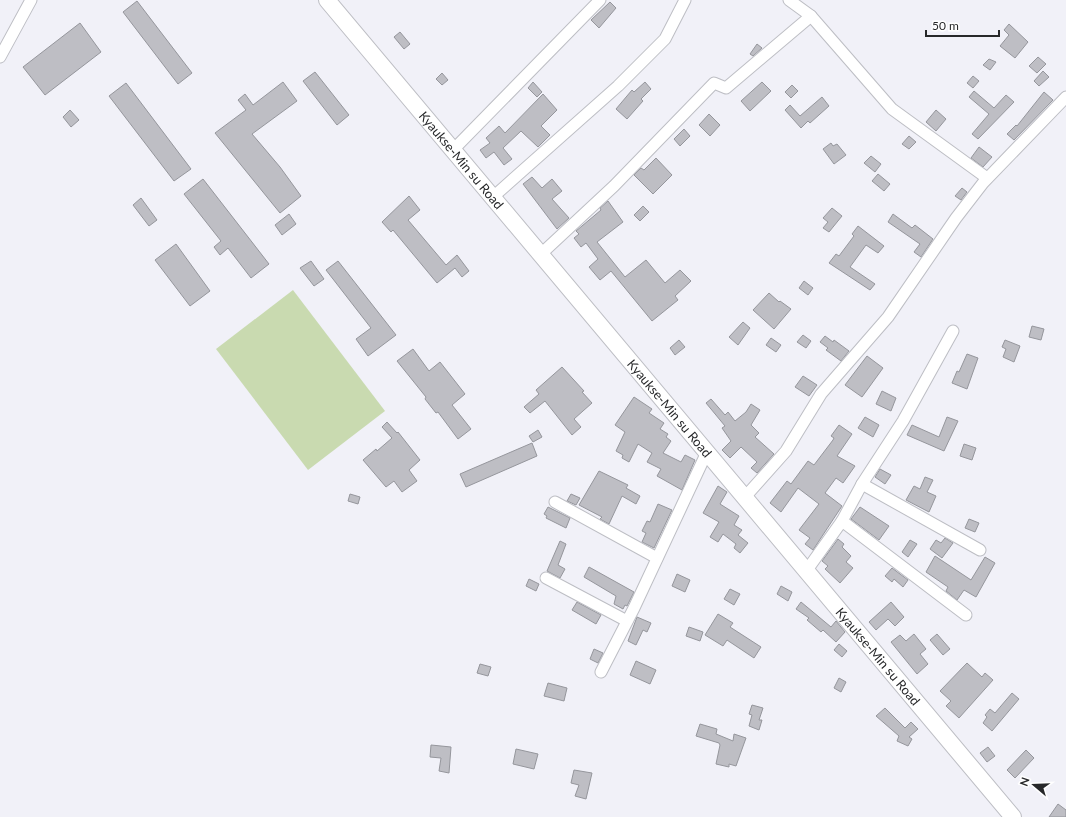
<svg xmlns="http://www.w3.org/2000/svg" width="1066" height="817" font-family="Lato,sans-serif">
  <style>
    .green { fill: #c9dab0 }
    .building { fill: #bebec4; stroke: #95969c }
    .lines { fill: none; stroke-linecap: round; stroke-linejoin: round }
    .street-casing { stroke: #bdbec4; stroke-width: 13 }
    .secondary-casing { stroke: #bdbec4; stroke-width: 18 }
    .street { stroke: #fff; stroke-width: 11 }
    .secondary { stroke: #fff; stroke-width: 16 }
    .labels { text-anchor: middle; stroke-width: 3.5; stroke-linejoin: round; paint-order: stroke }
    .street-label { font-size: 13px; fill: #27282a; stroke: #fff }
  </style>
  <rect width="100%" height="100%" fill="#f1f1f8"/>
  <!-- green -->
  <path class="green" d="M293,290L385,411L308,470L216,349Z"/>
  <!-- building -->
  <g class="building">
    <path d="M137,1L192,73L178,84L123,12Z"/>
    <path d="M610,2L616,8L599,28L591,20Z"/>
    <path d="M80,23L101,52L45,95L23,67Z"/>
    <path d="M1009,24L1028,42L1015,58L1000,46L1009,35L1004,30Z"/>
    <path d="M400,32L410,44L404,49L394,37Z"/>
    <path d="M757,44L762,48L753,56L750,54Z"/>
    <path d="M1038,57L1046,64L1037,73L1029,66Z"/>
    <path d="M989,59L996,62L990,70L983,65Z"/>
    <path d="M1043,71L1049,77L1039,86L1034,81Z"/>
    <path d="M315,72L349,115L337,125L303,81Z"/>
    <path d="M442,73L448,80L442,85L436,79Z"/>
    <path d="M973,76L979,81L973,88L967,83Z"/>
    <path d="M283,82L297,101L252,134L280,167L301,196L280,213L215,133L246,110L238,100L245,94L253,105Z"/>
    <path d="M533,82L542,92L537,97L528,88Z"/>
    <path d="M645,82L651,89L641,99L643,101L627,119L616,109L632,90L634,92Z"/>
    <path d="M762,82L771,91L750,111L741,101Z"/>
    <path d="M126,83L191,169L174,181L109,96Z"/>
    <path d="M792,85L798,91L791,98L785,92Z"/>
    <path d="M974,91L994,108L1006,95L1014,102L978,139L972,134L989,114L969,97Z"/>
    <path d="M1044,92L1053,100L1014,140L1007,134L1016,125L1017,126Z"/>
    <path d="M543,94L557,110L541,126L550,135L538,147L521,131L503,148L512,159L504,165L494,152L486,158L480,150L490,143L486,138L499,126L505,133Z"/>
    <path d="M822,97L829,106L810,123L808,121L801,128L785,110L790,105L800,116Z"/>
    <path d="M70,110L79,120L71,127L63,117Z"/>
    <path d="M936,110L946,119L936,131L926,122Z"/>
    <path d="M709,114L720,125L710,136L699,125Z"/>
    <path d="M684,129L690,136L680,146L674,139Z"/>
    <path d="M909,136L916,142L909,149L902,144Z"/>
    <path d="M831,143L833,146L837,144L846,155L834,164L823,149Z"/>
    <path d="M979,147L992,157L983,167L971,158Z"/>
    <path d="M871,156L881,164L875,172L864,163Z"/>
    <path d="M656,158L672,175L653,194L634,175L641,168L644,170Z"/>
    <path d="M878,174L890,184L884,191L872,181Z"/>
    <path d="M532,177L542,188L552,179L562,191L552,199L569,218L557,229L523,184Z"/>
    <path d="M203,179L269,264L251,278L228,248L220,255L214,247L221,241L184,194Z"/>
    <path d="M962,188L967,192L961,200L955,196Z"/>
    <path d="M409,196L420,210L408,220L446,265L457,255L469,271L462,277L455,268L437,283L393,230L391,232L382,222Z"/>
    <path d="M141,198L157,220L149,226L133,205Z"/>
    <path d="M608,201L623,222L597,242L625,277L646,260L665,283L680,270L691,281L675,296L678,300L652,321L611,271L600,280L589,267L598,259L586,243L581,247L574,238L579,234L576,231L601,210L600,208Z"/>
    <path d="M643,206L649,212L640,221L634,215Z"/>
    <path d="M832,208L842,216L829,232L823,228L828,222L823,218Z"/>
    <path d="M289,214L296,224L282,235L275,225Z"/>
    <path d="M893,214L912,228L915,225L933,239L921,257L914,252L920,244L888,222Z"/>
    <path d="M858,226L884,246L878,253L866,245L850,267L875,284L870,290L829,263L836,254L839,256L854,236L852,234Z"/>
    <path d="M176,244L210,291L190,306L155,260Z"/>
    <path d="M311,261L324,279L314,286L300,268Z"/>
    <path d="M338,261L396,335L368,356L356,339L371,328L326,270Z"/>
    <path d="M804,281L813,288L808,295L799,288Z"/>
    <path d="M769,293L779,302L780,301L791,309L774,329L753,310Z"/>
    <path d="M743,322L750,328L738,345L729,337Z"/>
    <path d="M1032,326L1044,329L1041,340L1029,337Z"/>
    <path d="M803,335L811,341L806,348L797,342Z"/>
    <path d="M825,336L833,342L834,340L849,351L841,361L826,350L828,348L820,342Z"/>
    <path d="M771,338L781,345L776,352L766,345Z"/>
    <path d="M679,340L685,347L675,355L670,348Z"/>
    <path d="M1005,340L1020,346L1014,362L1003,357L1006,349L1002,347Z"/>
    <path d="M413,349L429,371L440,362L465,394L452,405L471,429L458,439L438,412L436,413L425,399L426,397L397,361Z"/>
    <path d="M967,354L978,358L967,389L952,383L957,371L959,372Z"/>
    <path d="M867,356L883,368L862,397L845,385Z"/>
    <path d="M562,367L584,391L582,392L592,403L574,419L581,427L572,435L545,401L530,413L524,407L539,394L536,390Z"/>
    <path d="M803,376L817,385L809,396L795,387Z"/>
    <path d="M882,391L896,398L891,411L876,404Z"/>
    <path d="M634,397L652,409L649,413L664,423L660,429L668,434L666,437L671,441L663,453L681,462L685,455L695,460L682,490L657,476L661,469L647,462L652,453L638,444L629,462L622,458L623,455L616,451L625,432L615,425Z"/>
    <path d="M711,399L725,415L728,412L735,421L746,412L751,404L760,410L751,425L759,433L755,437L774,454L757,473L751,468L757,462L741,447L730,458L722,450L731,441L722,428L725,426L706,403Z"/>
    <path d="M865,417L879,425L873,437L858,428Z"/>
    <path d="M947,417L958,421L944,451L907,435L912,425L939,437Z"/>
    <path d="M387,422L397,433L398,432L420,460L409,470L417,481L402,492L394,481L386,487L363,460L376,449L377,451L392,438L382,427Z"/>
    <path d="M839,425L852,434L837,456L855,466L843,483L836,478L825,493L842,506L813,550L805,544L810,538L799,530L819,504L798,488L781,512L770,503L787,481L791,484L808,461L814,465L833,440L834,438L831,436Z"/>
    <path d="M538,430L542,437L533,442L529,436Z"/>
    <path d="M532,443L537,456L466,487L460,474Z"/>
    <path d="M964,444L976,448L972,460L960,456Z"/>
    <path d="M880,469L891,475L885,484L875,477Z"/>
    <path d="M599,471L628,485L626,488L640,496L636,504L622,496L609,524L600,519L602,517L579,505Z"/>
    <path d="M925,477L933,480L927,492L936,496L929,512L906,500L914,486L920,489Z"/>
    <path d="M718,486L727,492L720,504L739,516L734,525L742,530L738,535L748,543L740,553L734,548L736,544L723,534L718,542L710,537L719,522L703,513Z"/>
    <path d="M350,494L360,497L358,504L348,501Z"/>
    <path d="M571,494L580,498L576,505L567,501Z"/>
    <path d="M658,504L672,510L654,548L642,542L646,533L642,531L647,521L650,522Z"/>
    <path d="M548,507L570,518L566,528L546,518L547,516L544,514Z"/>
    <path d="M860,507L889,526L879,540L851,519Z"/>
    <path d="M969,519L979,523L975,532L965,528Z"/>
    <path d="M945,538L953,543L942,558L930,549L936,540L941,543Z"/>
    <path d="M838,539L844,544L842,547L851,556L846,562L853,568L840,583L825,569L828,566L822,561Z"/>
    <path d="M910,540L917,544L908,557L902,552Z"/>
    <path d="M560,541L566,544L558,565L565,569L560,578L547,571Z"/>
    <path d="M935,556L971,580L985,557L995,563L976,597L964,590L957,600L946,591L948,587L926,572Z"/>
    <path d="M589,567L634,592L627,606L625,605L623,609L614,604L616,596L584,577Z"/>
    <path d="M892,568L908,580L903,587L894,579L892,582L885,576Z"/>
    <path d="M677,574L690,580L685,592L672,586Z"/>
    <path d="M529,579L539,584L536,591L526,586Z"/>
    <path d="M781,586L792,592L788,601L777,594Z"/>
    <path d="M730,589L740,594L734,605L724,599Z"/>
    <path d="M577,602L601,615L596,624L572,610Z"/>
    <path d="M801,602L831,627L836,621L845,632L836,642L823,630L821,632L807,620L809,618L796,609Z"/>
    <path d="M891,602L904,617L895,626L888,619L876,630L869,622Z"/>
    <path d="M718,614L733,623L730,627L761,647L754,658L727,640L723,646L705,635Z"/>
    <path d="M637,617L651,623L647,632L643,630L636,645L628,641Z"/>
    <path d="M689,627L703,632L700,641L686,636Z"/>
    <path d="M914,634L926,649L920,654L928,664L917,674L891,642L900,635L906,641Z"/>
    <path d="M937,634L950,649L943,655L930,640Z"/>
    <path d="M839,644L847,651L842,657L834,650Z"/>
    <path d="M594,649L603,653L598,663L590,659Z"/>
    <path d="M636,661L656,670L650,684L630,675Z"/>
    <path d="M967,663L982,677L985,673L993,680L959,718L946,706L951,701L940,691Z"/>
    <path d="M480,664L491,667L488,676L477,673Z"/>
    <path d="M839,678L846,682L841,692L834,688Z"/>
    <path d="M548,683L567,688L564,701L544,696Z"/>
    <path d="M1012,693L1019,699L992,731L983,723L987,717L985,715L990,709L995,713Z"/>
    <path d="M752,705L763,708L759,720H762L759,730L749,726L752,715L749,714Z"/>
    <path d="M885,708L905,728L911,722L918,729L909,737L912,739L908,746L897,741L899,736L876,716Z"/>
    <path d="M700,724L717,729L716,734L733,741L734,734L746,738L736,766L729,764V767L716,764L720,745L719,743L696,736Z"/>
    <path d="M431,745L451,747L449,773L439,771L441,758L430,757Z"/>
    <path d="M988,747L995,756L987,762L980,753Z"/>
    <path d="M516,749L538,754L534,769L513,764Z"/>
    <path d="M1026,750L1034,758L1015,778L1007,770Z"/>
    <path d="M574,770L592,773L586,799L575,796L579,785L571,783Z"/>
    <path d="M1058,804L1066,810V817H1049Z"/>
  </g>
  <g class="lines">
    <defs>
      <g id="street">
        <path d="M789,0L811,16L892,109L987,178"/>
        <path d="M0,57L31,0"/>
        <path d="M453,150L600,0"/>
        <path d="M493,197L618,86L665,39L685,0"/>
        <path d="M541,254L614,186L714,83L726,88L811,16"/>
        <path d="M862,484L980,550"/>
        <path d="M745,497L786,451L821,394L888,317L956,218L983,183L1066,97"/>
        <path d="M555,502L657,558"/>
        <path d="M842,521L966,615"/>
        <path d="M807,570L842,521L862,484L903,421L953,331"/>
        <path d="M546,578L627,621"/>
        <path d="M601,672L634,608L707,452"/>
      </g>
      <g id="secondary">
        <path id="s1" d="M327,0L1013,817"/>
      </g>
    </defs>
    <!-- street casing -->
    <use href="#street" class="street-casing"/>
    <!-- secondary casing -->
    <use href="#secondary" class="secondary-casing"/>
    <!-- street -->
    <use href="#street" class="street"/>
    <!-- secondary -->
    <use href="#secondary" class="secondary"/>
  </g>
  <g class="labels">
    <!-- street labels -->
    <g class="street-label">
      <text dy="5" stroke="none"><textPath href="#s1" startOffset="209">Kyaukse-Min su Road</textPath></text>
      <text dy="5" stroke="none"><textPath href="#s1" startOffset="533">Kyaukse-Min su Road</textPath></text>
      <text dy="5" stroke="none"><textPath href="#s1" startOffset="857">Kyaukse-Min su Road</textPath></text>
    </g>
  </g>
  <!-- north arrow -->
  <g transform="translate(1034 785) rotate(289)" stroke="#ffffff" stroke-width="3" paint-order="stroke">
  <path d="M0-3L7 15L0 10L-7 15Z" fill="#27282a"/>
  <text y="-6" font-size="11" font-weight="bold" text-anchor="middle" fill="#27282a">N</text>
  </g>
  <!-- scale -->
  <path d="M926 30v6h73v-6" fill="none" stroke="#27282a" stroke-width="2"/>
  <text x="932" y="30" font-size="12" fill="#27282a" stroke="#ffffff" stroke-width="3" paint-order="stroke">50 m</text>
</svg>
